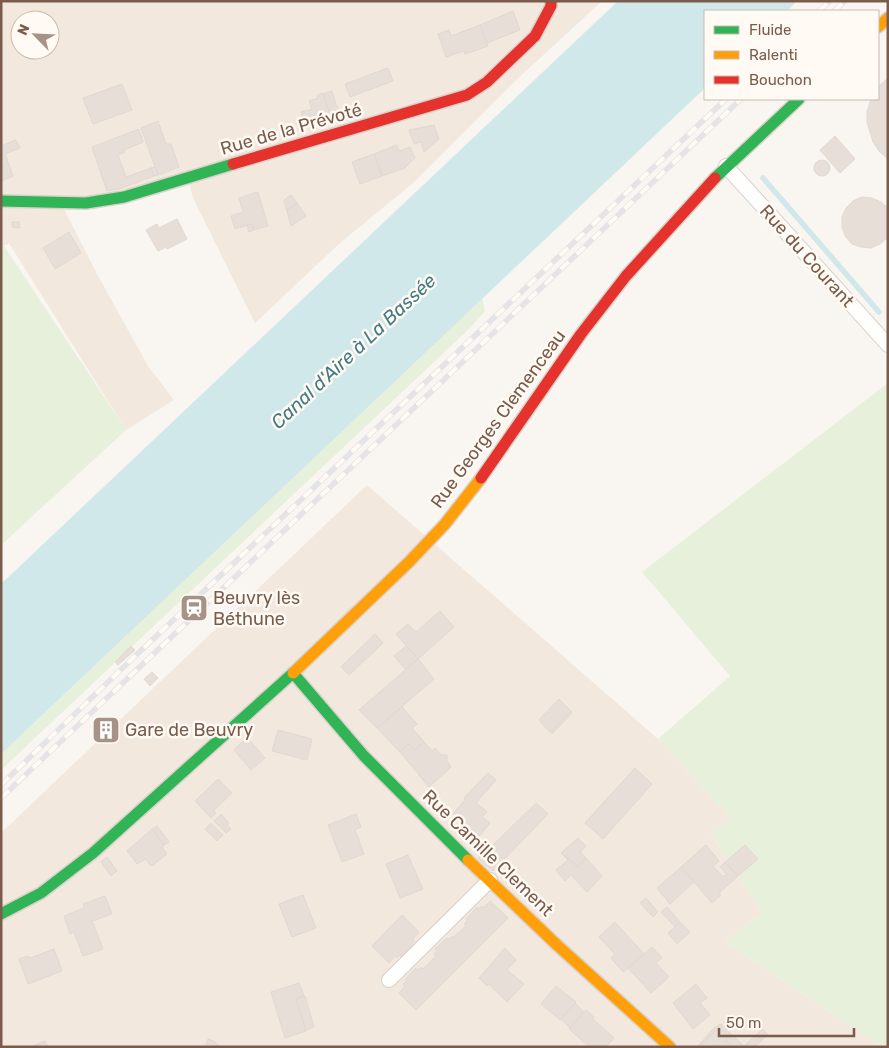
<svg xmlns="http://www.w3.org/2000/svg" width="889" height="1048" font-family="Rubik,sans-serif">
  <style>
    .residential { fill: #f2e8de; fill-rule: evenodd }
    .green { fill: #e7f0db }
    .water { fill: #d0e8ea }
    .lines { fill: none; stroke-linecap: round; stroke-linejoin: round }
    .stream { stroke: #d0e8ea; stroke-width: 5.5 }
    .building { fill: #e6ded7; stroke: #e2d8d2 }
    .street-casing { stroke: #d7d1cb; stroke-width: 16 }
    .fast-casing { stroke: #d9d2cb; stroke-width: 14 }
    .slow-casing { stroke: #d9d2cb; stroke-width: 14 }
    .jam-casing { stroke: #d9d2cb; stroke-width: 14 }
    .street { stroke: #fefefd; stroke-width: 14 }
    .fast { stroke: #30b455; stroke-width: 11 }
    .slow { stroke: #ff9f0a; stroke-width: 11 }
    .jam { stroke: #e5322d; stroke-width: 11 }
    .rail-casing { stroke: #e6e3e7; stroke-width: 5.5 }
    .rail { stroke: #fffaf3; stroke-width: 4; stroke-dasharray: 11; stroke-linecap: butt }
    .labels { text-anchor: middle; stroke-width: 5; stroke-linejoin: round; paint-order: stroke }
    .street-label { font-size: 18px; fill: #7a5c4d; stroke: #fffaf3 }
    .poi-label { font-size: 18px; fill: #7a5c4d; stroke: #fffaf3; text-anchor: start }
    .water-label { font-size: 19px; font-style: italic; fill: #437c86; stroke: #fffaf3 }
  </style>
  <rect width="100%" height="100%" fill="#f9f5f0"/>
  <!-- residential -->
  <g class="residential">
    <path d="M1,1H602L512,84L413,183L340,243L255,323L193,198L188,178L61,203L97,274L148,366L174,400L126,430L9,243L1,248ZM20,20H50V50H20Z"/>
    <path d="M367,485L658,739L731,819L711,835L762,912L725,942L882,1047H1V833Z"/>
  </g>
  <!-- green -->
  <g class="green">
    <path d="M4,246L126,430L1,545V248Z"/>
    <path d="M482,298L485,311L470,328L1,770V754Z"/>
    <path d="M888,383V1047H882L725,942L762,912L711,835L730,818L658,739L730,676L642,572Z"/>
  </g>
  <!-- water -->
  <path class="water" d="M618,1H797L787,11H705V88L1,754V584Z"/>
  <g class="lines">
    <!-- stream -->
    <path class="stream" d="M763,178L879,312"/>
  </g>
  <!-- building -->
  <g class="building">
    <path d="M513,11L520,30L487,43L480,25Z"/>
    <path d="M480,25L488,46L465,54L464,51L446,57L438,34L449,30L451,36Z"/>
    <path d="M388,68L393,81L350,97L345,84Z"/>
    <path d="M888,78V159L879,151L873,142L867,122V112L871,99H878V87Z"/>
    <path d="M122,84L132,110L93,124L83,98Z"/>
    <path d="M332,91L338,111L330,114L323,94Z"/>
    <path d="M323,93L331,117L305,126L301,112L312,109L309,101L318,98L317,95Z"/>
    <path d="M158,121L166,144H171L179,167L158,175L141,128Z"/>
    <path d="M434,125L439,139L424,152L421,142L414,144L409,130Z"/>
    <path d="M139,129L143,142L124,150L125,152L118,155L126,177L151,168L154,176L119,189L107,191L92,147Z"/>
    <path d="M835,136L855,159L840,173L820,150Z"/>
    <path d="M16,140L20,148L5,154L13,176L1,181V146Z"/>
    <path d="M397,145L399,151L410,147L415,158L405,168L382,176L374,154Z"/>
    <path d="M374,154L382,176L360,184L352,162Z"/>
    <circle cx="822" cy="168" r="8"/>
    <path d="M156,167L158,175L154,176L151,168Z"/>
    <path d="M258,192L268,226L254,230L252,224L235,229L231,216L243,212L239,198Z"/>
    <path d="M291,195L297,203L287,211L284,200Z"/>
    <path d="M862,197L872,198L881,202L888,208V237L880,244L871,248L861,247L852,244L845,236L842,227V217L846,208L853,201Z"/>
    <path d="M297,203L306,216L291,226L287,211Z"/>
    <path d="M177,219L187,239L167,249L166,247L158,251L146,230L157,224L159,228Z"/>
    <path d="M12,222H19L20,228L12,227Z"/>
    <path d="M252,224L254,230L249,232L247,225Z"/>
    <path d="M69,232L81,253L55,269L43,248Z"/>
    <path d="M440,611L454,627L418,659L396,634L408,624L416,632Z"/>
    <path d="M375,634L383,643L349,675L341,667Z"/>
    <path d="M131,646L135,650L118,665L115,662Z"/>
    <path d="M406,646L418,659L406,670L394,656Z"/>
    <path d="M418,659L434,679L377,728L359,710Z"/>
    <path d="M152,672L158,678L150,686L144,679Z"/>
    <path d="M559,699L571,711L550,732L539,720Z"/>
    <path d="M402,707L417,724L412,728L424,742L415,750L409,744L400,752L377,728Z"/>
    <path d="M571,711L572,713L552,734L550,732Z"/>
    <path d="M108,723L114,729L105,738L99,731Z"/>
    <path d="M278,730L312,739L307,760L272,751Z"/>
    <path d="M247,737L265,758L251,770L234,750Z"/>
    <path d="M424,742L432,751L435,748L441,755H447V761L451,767L429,787L400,752L409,744L415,750Z"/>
    <path d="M635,768L652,784L603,839L585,823Z"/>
    <path d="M488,773L496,780L476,803L487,812L482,817L490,823L479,836L470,829L469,830L453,814L465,800L464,798Z"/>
    <path d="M218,779L232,793L213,811L216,813L211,818L195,801Z"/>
    <path d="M536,803L548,814L493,871L479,859V853L487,844L491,847Z"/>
    <path d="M221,814L229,823L227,825L231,829L226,833L214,821Z"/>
    <path d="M356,814L361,827L355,830L364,854L342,862L328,825Z"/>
    <path d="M211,823L223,835L217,841L205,829Z"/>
    <path d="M157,826L169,842L164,845L152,829Z"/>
    <path d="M152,829L164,845L162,847L166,852V855L153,865H150L146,859L137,864L127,851Z"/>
    <path d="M578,838L586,846L580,852L586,858L578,867L561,853Z"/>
    <path d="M706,845L719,861L713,866L723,877L727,874L720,867L725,862L738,876L719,893L721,895L712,903L681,867Z"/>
    <path d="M745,845L758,859L738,876L725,862Z"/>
    <path d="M561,853L578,867L586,858L602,876L587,892L571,875L565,881L556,870L568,860Z"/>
    <path d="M408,855L423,889L400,898L386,864Z"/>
    <path d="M107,857L117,871L111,876L101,862Z"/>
    <path d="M681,867L694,882L670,904L657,888Z"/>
    <path d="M303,895L316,928L292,937L279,904Z"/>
    <path d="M105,896L112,914L92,921L103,949L83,956L74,932L70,934L64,916L84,908L83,904Z"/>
    <path d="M646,898L658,912L653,917L640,903Z"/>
    <path d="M490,901L508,918L416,1010L399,993L405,986L403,984L406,982L405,980L416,968L418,970L421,967L423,969L436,956L434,954L437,951L435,949L447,938L449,939L452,936L453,938L466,926L464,924L467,921L466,919L477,907L479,909L482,906L484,908Z"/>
    <path d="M667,907L680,922L675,927L661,912Z"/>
    <path d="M402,915L419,932L413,939L415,941L412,944L413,945L402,957L400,955L397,958L395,956L389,963L372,946Z"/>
    <path d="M615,922L644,954L623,972L611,958L615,954L599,937Z"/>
    <path d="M680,922L690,932L677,944L668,933Z"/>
    <path d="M652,947L662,958L656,963L669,977L651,993L628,968Z"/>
    <path d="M505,948L516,960L507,970L524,984L507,1002L489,984L487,986L479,978Z"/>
    <path d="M54,949L62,971L28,984L19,959L28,956L30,958Z"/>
    <path d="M299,983L304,996L296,999L306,1031L285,1038L271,992Z"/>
    <path d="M696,984L707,998L700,1003L710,1015L693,1029L673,1003Z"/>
    <path d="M556,986L576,1002L560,1020L541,1004Z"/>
    <path d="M305,996L314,1027L306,1030L296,999Z"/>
    <path d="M575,1003L584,1012L570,1028L561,1019Z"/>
    <path d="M586,1010L594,1017L593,1019L614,1038L606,1047H589L569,1029Z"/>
    <path d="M720,1024L722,1025L698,1046L713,1029Z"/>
    <path d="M722,1025L731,1034L725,1040L732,1047H698Z"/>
    <path d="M763,1029L768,1035L762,1040L756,1035Z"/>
    <path d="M731,1034L744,1046L732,1047L725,1040Z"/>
    <path d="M756,1035L762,1040L756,1046L743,1047Z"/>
    <path d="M208,1039L216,1042V1044L223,1047H205Z"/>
    <path d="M45,1041L48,1047H30Z"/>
  </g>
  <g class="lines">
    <defs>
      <g id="street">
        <path d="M726,166L888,345"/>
        <path d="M389,980L490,880"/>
      </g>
      <g id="fast">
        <path d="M715,178L799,99"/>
        <path d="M1,201L86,203L124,197L233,164"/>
        <path d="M293,673L364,756L468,860"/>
        <path d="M1,914L41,893L93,853L293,673"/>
      </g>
      <g id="slow">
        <path d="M878,27L888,18"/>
        <path d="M293,673L409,562L445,524L481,478"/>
        <path d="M468,860L557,945L670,1047"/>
      </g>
      <g id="jam">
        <path d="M233,164L467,95L487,82L535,36L551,6V1"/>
        <path d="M481,478L581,334L626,276L715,178"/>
      </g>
    </defs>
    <!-- street casing -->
    <use href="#street" class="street-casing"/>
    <!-- fast casing -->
    <use href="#fast" class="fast-casing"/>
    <!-- slow casing -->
    <use href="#slow" class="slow-casing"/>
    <!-- jam casing -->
    <use href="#jam" class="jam-casing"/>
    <!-- street -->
    <use href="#street" class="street"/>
    <!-- fast -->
    <use href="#fast" class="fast"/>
    <!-- slow -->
    <use href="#slow" class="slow"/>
    <!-- jam -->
    <use href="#jam" class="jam"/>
    <defs>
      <g id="rail">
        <path d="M819,11L830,1"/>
        <path d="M834,11L845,1"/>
        <path d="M1,785L132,659L726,99"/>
        <path d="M1,798L741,99"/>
      </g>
    </defs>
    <!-- rail casing -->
    <use href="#rail" class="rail-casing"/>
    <!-- rail -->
    <use href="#rail" class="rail"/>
  </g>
  <!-- icons -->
  <defs>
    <symbol id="station-square" viewBox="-11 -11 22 22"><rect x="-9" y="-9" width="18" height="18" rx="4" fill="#a69286" stroke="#fffaf3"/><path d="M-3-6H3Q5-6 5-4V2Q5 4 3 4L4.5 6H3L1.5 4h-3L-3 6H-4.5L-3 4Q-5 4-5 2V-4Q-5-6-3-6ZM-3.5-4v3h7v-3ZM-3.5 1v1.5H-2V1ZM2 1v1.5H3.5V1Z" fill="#fff"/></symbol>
    <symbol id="building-square" viewBox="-11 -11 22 22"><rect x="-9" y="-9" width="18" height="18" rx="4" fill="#a69286" stroke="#fffaf3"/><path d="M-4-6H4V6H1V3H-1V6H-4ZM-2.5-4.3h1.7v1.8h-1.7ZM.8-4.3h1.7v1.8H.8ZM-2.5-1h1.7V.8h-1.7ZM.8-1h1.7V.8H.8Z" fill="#fff"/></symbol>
  </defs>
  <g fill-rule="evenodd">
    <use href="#station-square" x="178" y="592" width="32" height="32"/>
    <use href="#building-square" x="90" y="714" width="32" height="32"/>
  </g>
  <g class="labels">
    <!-- street labels -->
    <g class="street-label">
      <text transform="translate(291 129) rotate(-16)" y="6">Rue de la Prévoté</text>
      <text transform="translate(807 256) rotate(48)" y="6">Rue du Courant</text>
      <text transform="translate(498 419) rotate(-54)" y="6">Rue Georges Clemenceau</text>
      <text transform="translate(488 853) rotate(44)" y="6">Rue Camille Clement</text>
    </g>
    <!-- poi labels -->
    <g class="poi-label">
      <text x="213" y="604">Beuvry lès<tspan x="213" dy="21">Béthune</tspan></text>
      <text x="125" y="736">Gare de Beuvry</text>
    </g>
    <!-- water labels -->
    <g class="water-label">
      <text transform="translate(353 351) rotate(-43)" y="7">Canal d'Aire à La Bassée</text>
    </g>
  </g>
  <!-- border -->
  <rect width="889" height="1048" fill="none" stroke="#7a5c4d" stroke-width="5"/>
  <!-- legend -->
  <rect x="704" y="10" width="175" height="90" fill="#fffaf3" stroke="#cabbb1"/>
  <rect x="714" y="26" width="25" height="8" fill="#30b455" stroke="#cabbb1"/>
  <text x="749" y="35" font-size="15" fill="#7a5c4d">Fluide</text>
  <rect x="714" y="51" width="25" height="8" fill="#ff9f0a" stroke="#cabbb1"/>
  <text x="749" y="60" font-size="15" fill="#7a5c4d">Ralenti</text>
  <rect x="714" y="76" width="25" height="8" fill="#e5322d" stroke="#cabbb1"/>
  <text x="749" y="85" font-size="15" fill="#7a5c4d">Bouchon</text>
  <!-- north arrow -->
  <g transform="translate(35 35) rotate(294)"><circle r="24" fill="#fffaf3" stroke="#cabbb1"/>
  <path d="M0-4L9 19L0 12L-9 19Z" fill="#a69286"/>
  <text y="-8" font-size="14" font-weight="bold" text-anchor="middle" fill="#7a5c4d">N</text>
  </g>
  <!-- scale -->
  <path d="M719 1028v8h135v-8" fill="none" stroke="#7a5c4d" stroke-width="2.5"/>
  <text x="726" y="1028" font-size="15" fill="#7a5c4d" stroke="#fffaf3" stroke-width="4" paint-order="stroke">50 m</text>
</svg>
